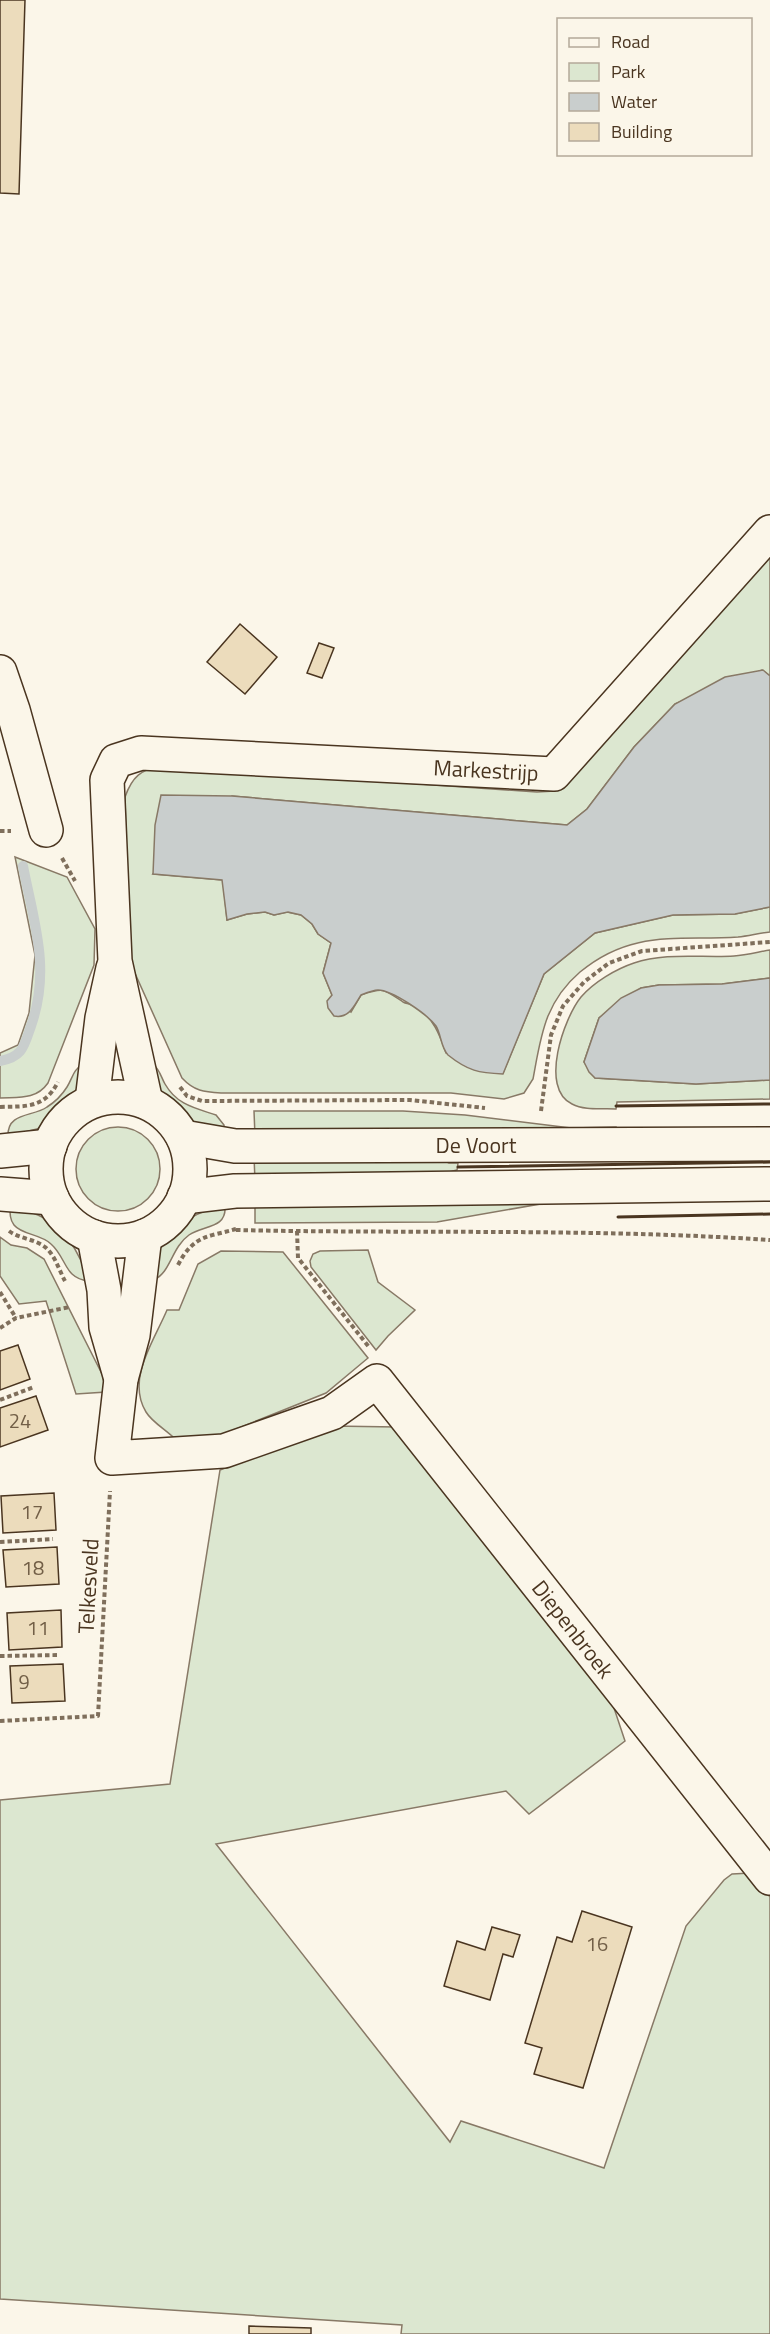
<svg xmlns="http://www.w3.org/2000/svg" width="770" height="2334" font-family="'Titillium Web',sans-serif">
  <style>
    .green { fill: #dce7d0; stroke: #887966; stroke-width: 1.5 }
    .water { fill: #c9cecd; stroke: #887966; stroke-width: 1.5 }
    .lines { fill: none; stroke-linecap: round; stroke-linejoin: round }
    .stream { stroke: #c9cecd; stroke-width: 10 }
    .building { fill: #ecdcbc; stroke: #4a3520; stroke-width: 1.5 }
    .minor-casing { stroke: #4a3520; stroke-width: 36 }
    .path { stroke: #7f6f5c; stroke-width: 4; stroke-dasharray: 4.5 3; stroke-linecap: butt }
    .minor { stroke: #fbf6e9; stroke-width: 33 }
    .wall { stroke: #4a3520; stroke-width: 3 }
    .labels { text-anchor: middle; stroke-width: 4.5; stroke-linejoin: round; paint-order: stroke }
    .number-label { font-size: 20px; fill: #725f47 }
    .street-label { font-size: 22px; fill: #4a3520; stroke: #fbf6e9 }
  </style>
  <rect width="100%" height="100%" fill="#fbf6e9"/>
  <!-- green -->
  <g class="green">
    <path d="M770,547V676L762,670L675,704L634,747L587,809L567,825L232,796L153,874L223,880L227,920L247,914L265,912L274,915L287,912L301,915L312,924L318,934L331,943L323,973L332,995L351,1012L361,995C384,987 384,989 403,1002C407,1004 412,1004 416,1007C433,1017 440,1035 446,1053L503,1073L544,974L595,933L673,915L735,914L770,907V932C759,933 749,936 738,937C677,941 632,929 580,972C566,984 555,999 548,1016C540,1036 537,1058 533,1079L524,1093L504,1099L451,1093H221C204,1092 194,1091 182,1078L129,960L125,797C132,777 141,769 162,766L537,792L555,791L566,782Z"/>
    <path d="M15,857L67,877L95,929L94,965L48,1083C36,1100 19,1097 0,1098V1053L18,1045L29,1013L35,955Z"/>
    <path d="M770,950V978L722,984L659,985L641,988L599,1018L584,1062L595,1078L696,1084L770,1080V1099L617,1102L616,1109C602,1108 585,1111 572,1104C539,1088 564,1018 581,997C594,982 616,969 634,963C665,952 702,958 734,956C746,955 758,952 770,950Z"/>
    <path d="M83,1064L79,1089L55,1117L37,1129L8,1136C7,1112 33,1117 47,1107C55,1102 62,1095 67,1087C73,1077 73,1070 83,1064Z"/>
    <path d="M153,1064C160,1070 161,1077 165,1084C177,1105 195,1108 216,1115L224,1125V1135C199,1127 175,1121 160,1097C155,1089 155,1073 153,1064Z"/>
    <path d="M254,1111H403L465,1115L571,1128L616,1127V1131L255,1136Z"/>
    <circle cx="118" cy="1169" r="42"/>
    <path d="M254,1156L440,1159L449,1163H458L457,1170L441,1174L255,1181Z"/>
    <path d="M569,1199L437,1222L255,1223V1202Z"/>
    <path d="M225,1206C227,1229 203,1225 189,1235C172,1247 170,1273 155,1279C156,1269 157,1256 160,1247C167,1226 205,1208 225,1206Z"/>
    <path d="M10,1207C55,1214 75,1239 89,1281C64,1279 67,1258 51,1244C41,1234 22,1235 14,1225C10,1220 10,1214 10,1207Z"/>
    <path d="M0,1237L11,1245L27,1248L44,1259L103,1376L106,1392L76,1394L46,1301L19,1304L0,1276Z"/>
    <path d="M368,1250L378,1282L415,1310L388,1336L376,1350L311,1267L310,1261L313,1254L320,1251Z"/>
    <path d="M221,1251L283,1252L368,1358L326,1393L214,1438H174C166,1430 152,1422 146,1412C126,1379 154,1341 167,1310H179L198,1264Z"/>
    <path d="M331,1426L397,1427L609,1693L625,1741L529,1814L506,1791L216,1844L450,2142L461,2121L604,2168L686,1926L724,1880L732,1874L751,1873L770,1897V2334H401L402,2325L0,2299V1800L170,1784L220,1470Z"/>
  </g>
  <!-- water -->
  <g class="water">
    <path d="M763,670L770,676V907L735,914L673,915L595,933L544,974L503,1074C479,1073 468,1071 448,1055C441,1048 441,1034 436,1026C427,1014 392,990 378,990C373,990 366,993 361,995C354,1006 349,1019 334,1016L328,1008L327,1001L332,995L323,973L331,943L318,934L312,924L301,915L288,912L274,915L265,912L247,914L227,920L222,880L153,874L155,825L161,795L232,796L567,825L587,809L634,747L675,704L725,677Z"/>
    <path d="M770,978V1080L696,1084L595,1078L589,1072L584,1062L599,1018L621,998L641,988L659,985L722,984Z"/>
  </g>
  <g class="lines">
    <!-- stream -->
    <path class="stream" d="M0,1061C23,1057 24,1046 31,1026C51,969 34,923 23,866"/>
  </g>
  <!-- building -->
  <g class="building">
    <path d="M0,0H25L19,194L0,193Z"/>
    <path d="M240,624L277,657L245,694L207,662Z"/>
    <path d="M319,643L334,648L322,678L307,673Z"/>
    <path d="M18,1345L30,1379L0,1390V1351Z"/>
    <path d="M36,1396L48,1430L0,1447V1408Z"/>
    <path d="M54,1493L56,1530L3,1533L1,1496Z"/>
    <path d="M57,1547L59,1584L6,1587L3,1550Z"/>
    <path d="M61,1610L62,1647L9,1650L7,1613Z"/>
    <path d="M63,1664L65,1701L12,1703L10,1666Z"/>
    <path d="M582,1911L632,1927L583,2088L534,2074L542,2048L525,2043L557,1937L572,1942Z"/>
    <path d="M492,1927L520,1935L513,1957L503,1954L490,2000L444,1986L457,1941L485,1950Z"/>
    <path d="M249,2326L311,2328V2334H249Z"/>
  </g>
  <g class="lines">
    <defs>
      <g id="minor">
        <path d="M0,672L13,710L46,830"/>
        <circle cx="118" cy="1169" r="72"/>
        <path d="M92,1101L102,1018L113,968"/>
        <path d="M146,1102L115,961L107,780L116,761L141,753L554,774L770,532"/>
        <path d="M183,1137L235,1146L770,1144"/>
        <path d="M0,1151L50,1146"/>
        <path d="M0,1194L52,1198"/>
        <path d="M184,1197L235,1191L770,1184"/>
        <path d="M145,1236L133,1335L121,1379L112,1458L224,1451L332,1413L377,1381L770,1878"/>
        <path d="M94,1237L104,1290L106,1327L121,1379"/>
      </g>
    </defs>
    <!-- minor casing -->
    <use href="#minor" class="minor-casing"/>
    <!-- path -->
    <g class="path">
      <path d="M0,831H11"/>
      <path d="M62,858L75,881"/>
      <path d="M180,1087L187,1096L202,1101L410,1100L485,1108"/>
      <path d="M0,1107C26,1106 44,1109 58,1082"/>
      <path d="M541,1111L551,1035L563,1006L584,982L609,963L642,951L770,942"/>
      <path d="M236,1230C414,1234 592,1228 770,1240"/>
      <path d="M9,1231C20,1239 35,1239 45,1247C55,1255 59,1270 65,1281"/>
      <path d="M297,1231L298,1258L369,1347"/>
      <path d="M178,1265C194,1234 209,1237 236,1229"/>
      <path d="M0,1292L16,1318"/>
      <path d="M0,1328L16,1318L70,1307"/>
      <path d="M0,1400L34,1387"/>
      <path d="M0,1542L53,1539"/>
      <path d="M0,1656L60,1655"/>
      <path d="M0,1721L98,1716L110,1491"/>
    </g>
    <!-- minor -->
    <use href="#minor" class="minor"/>
    <!-- wall -->
    <g class="wall">
      <path d="M616,1106L770,1104"/>
      <path d="M458,1167L770,1162"/>
      <path d="M618,1217L770,1214"/>
    </g>
  </g>
  <g class="labels">
    <!-- number labels -->
    <g class="number-label">
      <text x="20" y="1428">24</text>
      <text x="32" y="1519">17</text>
      <text x="33" y="1575">18</text>
      <text x="38" y="1635">11</text>
      <text x="24" y="1689">9</text>
      <text x="597" y="1951">16</text>
    </g>
    <!-- street labels -->
    <g class="street-label">
      <text transform="translate(486 770) rotate(3)" y="8">Markestrijp</text>
      <text x="476" y="1153">De Voort</text>
      <text transform="translate(88 1586) rotate(-87)" y="8">Telkesveld</text>
      <text transform="translate(573 1629) rotate(52)" y="8">Diepenbroek</text>
    </g>
  </g>
  <!-- legend -->
  <rect x="557" y="18" width="195" height="138" fill="#fbf6e9" stroke="#b4a999" stroke-width="1.5"/>
  <rect x="569" y="38" width="30" height="9" fill="#fbf6e9" stroke="#b4a999" stroke-width="1.5"/>
  <text x="611" y="48" font-size="18" fill="#4a3520">Road</text>
  <rect x="569" y="63" width="30" height="18" fill="#dce7d0" stroke="#b4a999" stroke-width="1.5"/>
  <text x="611" y="78" font-size="18" fill="#4a3520">Park</text>
  <rect x="569" y="93" width="30" height="18" fill="#c9cecd" stroke="#b4a999" stroke-width="1.5"/>
  <text x="611" y="108" font-size="18" fill="#4a3520">Water</text>
  <rect x="569" y="123" width="30" height="18" fill="#ecdcbc" stroke="#b4a999" stroke-width="1.5"/>
  <text x="611" y="138" font-size="18" fill="#4a3520">Building</text>
</svg>
